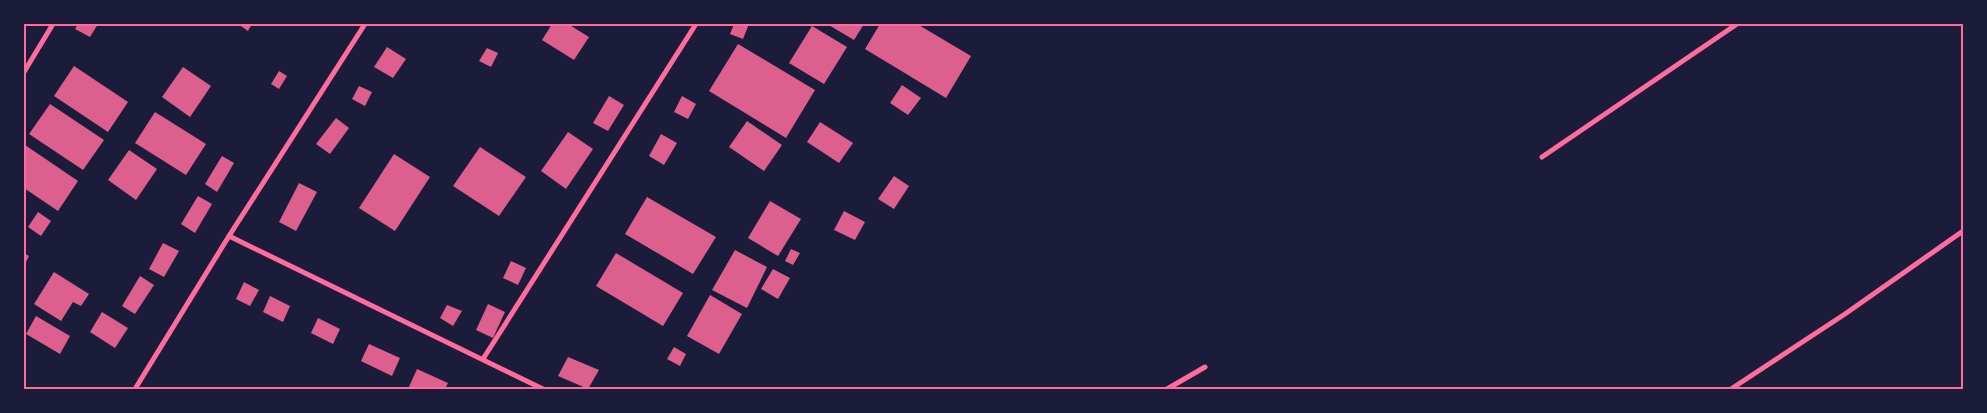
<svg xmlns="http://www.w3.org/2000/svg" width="1987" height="413" font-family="'Noto Sans',sans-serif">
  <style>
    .building { fill: #dd5f8e }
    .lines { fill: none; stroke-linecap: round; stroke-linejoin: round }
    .minor { stroke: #ff6b9d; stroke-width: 5 }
    .neatline { fill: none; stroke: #ff6b9d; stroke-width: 2 }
  </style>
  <rect width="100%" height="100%" fill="#1b1b3a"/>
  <!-- building -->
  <g class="building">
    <path d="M78,24H98L90,37L75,29Z"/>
    <path d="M238,24H252L248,31Z"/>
    <path d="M552,24H568L589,37L574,60L542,40Z"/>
    <path d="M734,24H749L743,39L730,34Z"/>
    <path d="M827,24H864L854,40Z"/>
    <path d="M880,24H917L971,56L946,98L865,49Z"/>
    <path d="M812,26L847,47L824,84L789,63Z"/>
    <path d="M738,44L815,90L786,138L709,91Z"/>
    <path d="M387,47L406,59L393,78L374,67Z"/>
    <path d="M487,48L498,53L491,67L479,61Z"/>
    <path d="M74,66L128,102L108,132L54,96Z"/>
    <path d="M183,67L211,86L190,117L162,97Z"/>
    <path d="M279,71L287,76L279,89L271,84Z"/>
    <path d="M902,85L921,98L908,115L890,103Z"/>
    <path d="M359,86L372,92L365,106L352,99Z"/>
    <path d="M609,96L624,105L608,131L593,123Z"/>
    <path d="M682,96L696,104L688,119L674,112Z"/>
    <path d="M50,104L104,140L83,170L29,134Z"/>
    <path d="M155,112L206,144L186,175L135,143Z"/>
    <path d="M336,118L349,128L330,154L316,144Z"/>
    <path d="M747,121L782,145L764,171L729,147Z"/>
    <path d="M820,122L853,143L839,163L807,142Z"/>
    <path d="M568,132L593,149L566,189L541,171Z"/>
    <path d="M661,134L677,143L664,165L649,156Z"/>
    <path d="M25,145L78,181L58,211L24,188Z"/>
    <path d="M480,147L526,177L499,216L453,186Z"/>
    <path d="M129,150L157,169L136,200L108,180Z"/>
    <path d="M394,154L430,177L395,231L359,208Z"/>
    <path d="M222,156L234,163L217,192L205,184Z"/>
    <path d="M894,176L909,186L894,209L878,199Z"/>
    <path d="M299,183L317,192L296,231L279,222Z"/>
    <path d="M198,196L212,204L195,233L181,224Z"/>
    <path d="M647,197L716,237L693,274L625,234Z"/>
    <path d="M770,201L801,219L778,256L748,238Z"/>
    <path d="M844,211L865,222L855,240L834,230Z"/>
    <path d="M38,212L51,221L41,236L28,227Z"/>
    <path d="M163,243L179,251L164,277L149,269Z"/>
    <path d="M791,249L800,253L793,265L785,261Z"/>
    <path d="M735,250L767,267L747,308L712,290Z"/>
    <path d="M24,253L29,256L24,266Z"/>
    <path d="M616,253L683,293L663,326L596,286Z"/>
    <path d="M511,261L526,268L518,285L503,278Z"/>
    <path d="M773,269L790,278L778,299L761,289Z"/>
    <path d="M54,272L89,294L81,306L73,302L61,321L34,304Z"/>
    <path d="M140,276L154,285L135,314L122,306Z"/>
    <path d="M244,282L259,290L250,306L236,299Z"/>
    <path d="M710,295L742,314L719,354L687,336Z"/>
    <path d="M270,296L290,306L283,322L263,312Z"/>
    <path d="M488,304L505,312L493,338L476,330Z"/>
    <path d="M447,305L462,311L453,326L440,318Z"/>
    <path d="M102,312L128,328L115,348L90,332Z"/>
    <path d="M36,316L70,336L60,354L26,334Z"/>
    <path d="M318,318L340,329L333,344L311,333Z"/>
    <path d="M369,344L400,358L392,376L361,361Z"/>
    <path d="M674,347L686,354L680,366L667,359Z"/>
    <path d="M568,357L599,370L588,389L558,376Z"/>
    <path d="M417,369L448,383L445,389H408Z"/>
  </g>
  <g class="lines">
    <!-- minor -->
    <g class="minor">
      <path d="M24,72L53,24"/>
      <path d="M1542,157L1737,24"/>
      <path d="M229,236L543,389"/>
      <path d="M483,359L696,24"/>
      <path d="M135,389L229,236L365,24"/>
      <path d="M1167,389L1205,367"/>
      <path d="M1731,389L1845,314L1963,231"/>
    </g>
  </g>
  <!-- border -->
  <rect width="1987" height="413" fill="none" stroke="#1b1b3a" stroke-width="50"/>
  <rect x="25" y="25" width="1937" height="363" class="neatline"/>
</svg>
